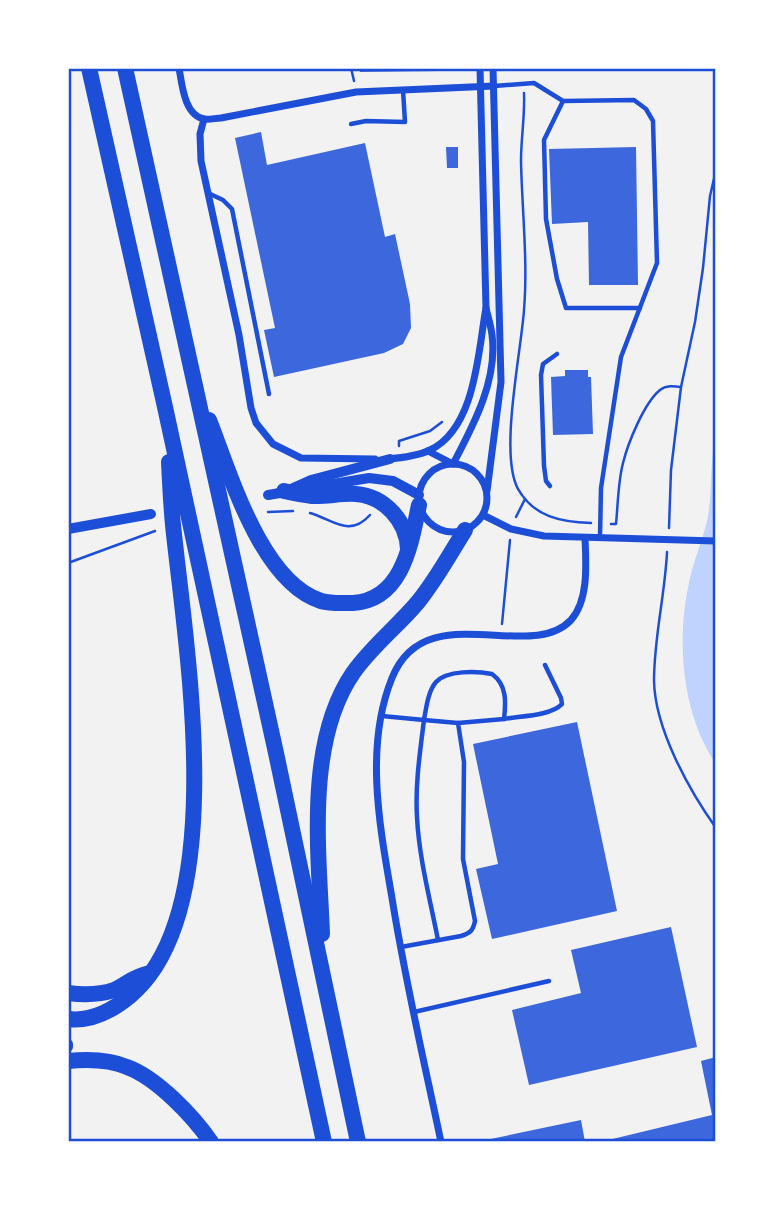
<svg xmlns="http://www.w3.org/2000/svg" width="784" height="1210" font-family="'Noto Sans',sans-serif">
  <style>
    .water { fill: #bfd3fe }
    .building { fill: #3d67dc }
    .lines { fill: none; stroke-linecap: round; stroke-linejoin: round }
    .path { stroke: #1d4ed8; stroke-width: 2.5 }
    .service { stroke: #1d4ed8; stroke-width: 4.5 }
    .minor { stroke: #1d4ed8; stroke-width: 7 }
    .tertiary { stroke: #1d4ed8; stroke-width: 10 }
    .motorway { stroke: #1d4ed8; stroke-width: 16 }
    .neatline { fill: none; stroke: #1d4ed8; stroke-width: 2.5 }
  </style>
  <rect width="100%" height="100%" fill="#f2f2f2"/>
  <!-- water -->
  <path class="water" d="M716,435V764C682,714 676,641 689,583C693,562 702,542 707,521C713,493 709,464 716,435Z"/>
  <!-- building -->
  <g class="building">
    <path d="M359,68H439V71L360,72Z"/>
    <path d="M261,132L267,165L365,143L385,237L395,234L410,304L411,328L403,344L384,353L274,377L264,330L275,328L235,138Z"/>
    <path d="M446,147H458V168H447Z"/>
    <path d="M636,147L638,285H589L588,222L552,224L549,149Z"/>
    <path d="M565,370H588V377H591L593,434L553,435L551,377L565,376Z"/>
    <path d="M577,722L617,911L492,939L476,869L498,864L473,744Z"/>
    <path d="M671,927L697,1047L529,1085L512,1010L581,993L571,950Z"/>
    <path d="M716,1057V1142H600L712,1115L701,1061Z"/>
    <path d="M581,1120L585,1142H482L481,1141Z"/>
  </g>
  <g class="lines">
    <!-- path -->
    <g class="path">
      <path d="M351,68L354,81"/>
      <path d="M524,93C525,116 521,138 521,161C522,210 528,261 524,310C521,353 499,454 518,489C534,517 561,522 591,523"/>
      <path d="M399,446V441L430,431L442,422"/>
      <path d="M268,512L293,511"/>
      <path d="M310,513C334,520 349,538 370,515"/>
      <path d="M516,517L525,499"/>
      <path d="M611,524H616C618,504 618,482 623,463C628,443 644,403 660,390C666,385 674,386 681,387"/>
      <path d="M669,528L671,470L681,387L695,322L703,268L710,196L716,170"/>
      <path d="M667,552C665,595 654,637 654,681C655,729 689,790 716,828"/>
      <path d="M68,563L155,531"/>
      <path d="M502,624L510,540"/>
    </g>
    <!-- service -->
    <g class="service">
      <path d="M494,86L534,83L563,101L634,100L646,109L653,121L657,263L621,357L601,488L600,537"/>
      <path d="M563,101L544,140L546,219L557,279L566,308H640"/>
      <path d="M351,124L366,121L405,122L403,90"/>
      <path d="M208,193L223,200L232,209L269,394"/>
      <path d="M550,486L546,481L544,466L541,375L543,364L557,354"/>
      <path d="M382,716L424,720C426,709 428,691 436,682C447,670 477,671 492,674C507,685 506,702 504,719L458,723L464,762L463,859L475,921C473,931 470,933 461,936L401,947"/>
      <path d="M504,719C520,716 551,716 562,704L561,698L545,665"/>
      <path d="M438,940C430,899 419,858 417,817C415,785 420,752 424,720L458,723"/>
      <path d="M414,1012L549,981"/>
    </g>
    <!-- minor -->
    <g class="minor">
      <path d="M179,68C182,84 184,115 204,119C209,120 216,118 221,118L356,92L494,86"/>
      <path d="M204,119L200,134L201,161L239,335L251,408L256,423L273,444L301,458L375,459"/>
      <path d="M428,451L453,464C473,426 498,380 492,335C491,326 488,317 486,308L480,68"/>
      <path d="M387,459C400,458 418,456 430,450C476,428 478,351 486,308"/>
      <circle cx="453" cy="498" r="34"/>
      <path d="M487,491L501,382L493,68"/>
      <path d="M483,515L511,529L544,536L716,541"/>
      <path d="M441,1142C424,1061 405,980 392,898C380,828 364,747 392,678C425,595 530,664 571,620C589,600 586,563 585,538"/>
    </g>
    <!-- tertiary -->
    <g class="tertiary">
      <path d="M293,488L311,480L390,459"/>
      <path d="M268,495L369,478L393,481L419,495"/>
      <path d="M68,529L151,514"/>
      <path d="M68,1044V1047"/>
    </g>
    <!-- motorway -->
    <g class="motorway">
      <path d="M89,68L165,407L324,1142"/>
      <path d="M125,68L276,753L358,1142"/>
      <path d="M209,420C230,473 261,582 321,601C331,604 343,603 353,603C403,600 411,543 419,505"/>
      <path d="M284,491C293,493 303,495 312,496C326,497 341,493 356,494C384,496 407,521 408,549"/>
      <path d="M322,934C319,853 305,743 353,673C372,646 397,627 418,602C436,580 450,554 465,530"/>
      <path d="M68,993C83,995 99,995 114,990C128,984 131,977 150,973"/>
      <path d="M68,1019C92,1022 113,1010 130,996C232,911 185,643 173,525C171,504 170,483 169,462"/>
      <path d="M68,1061C88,1059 108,1059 127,1067C157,1078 193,1116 211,1142"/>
    </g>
  </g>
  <!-- border -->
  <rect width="784" height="1210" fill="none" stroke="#ffffff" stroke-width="140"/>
  <rect x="70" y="70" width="644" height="1070" class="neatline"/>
</svg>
